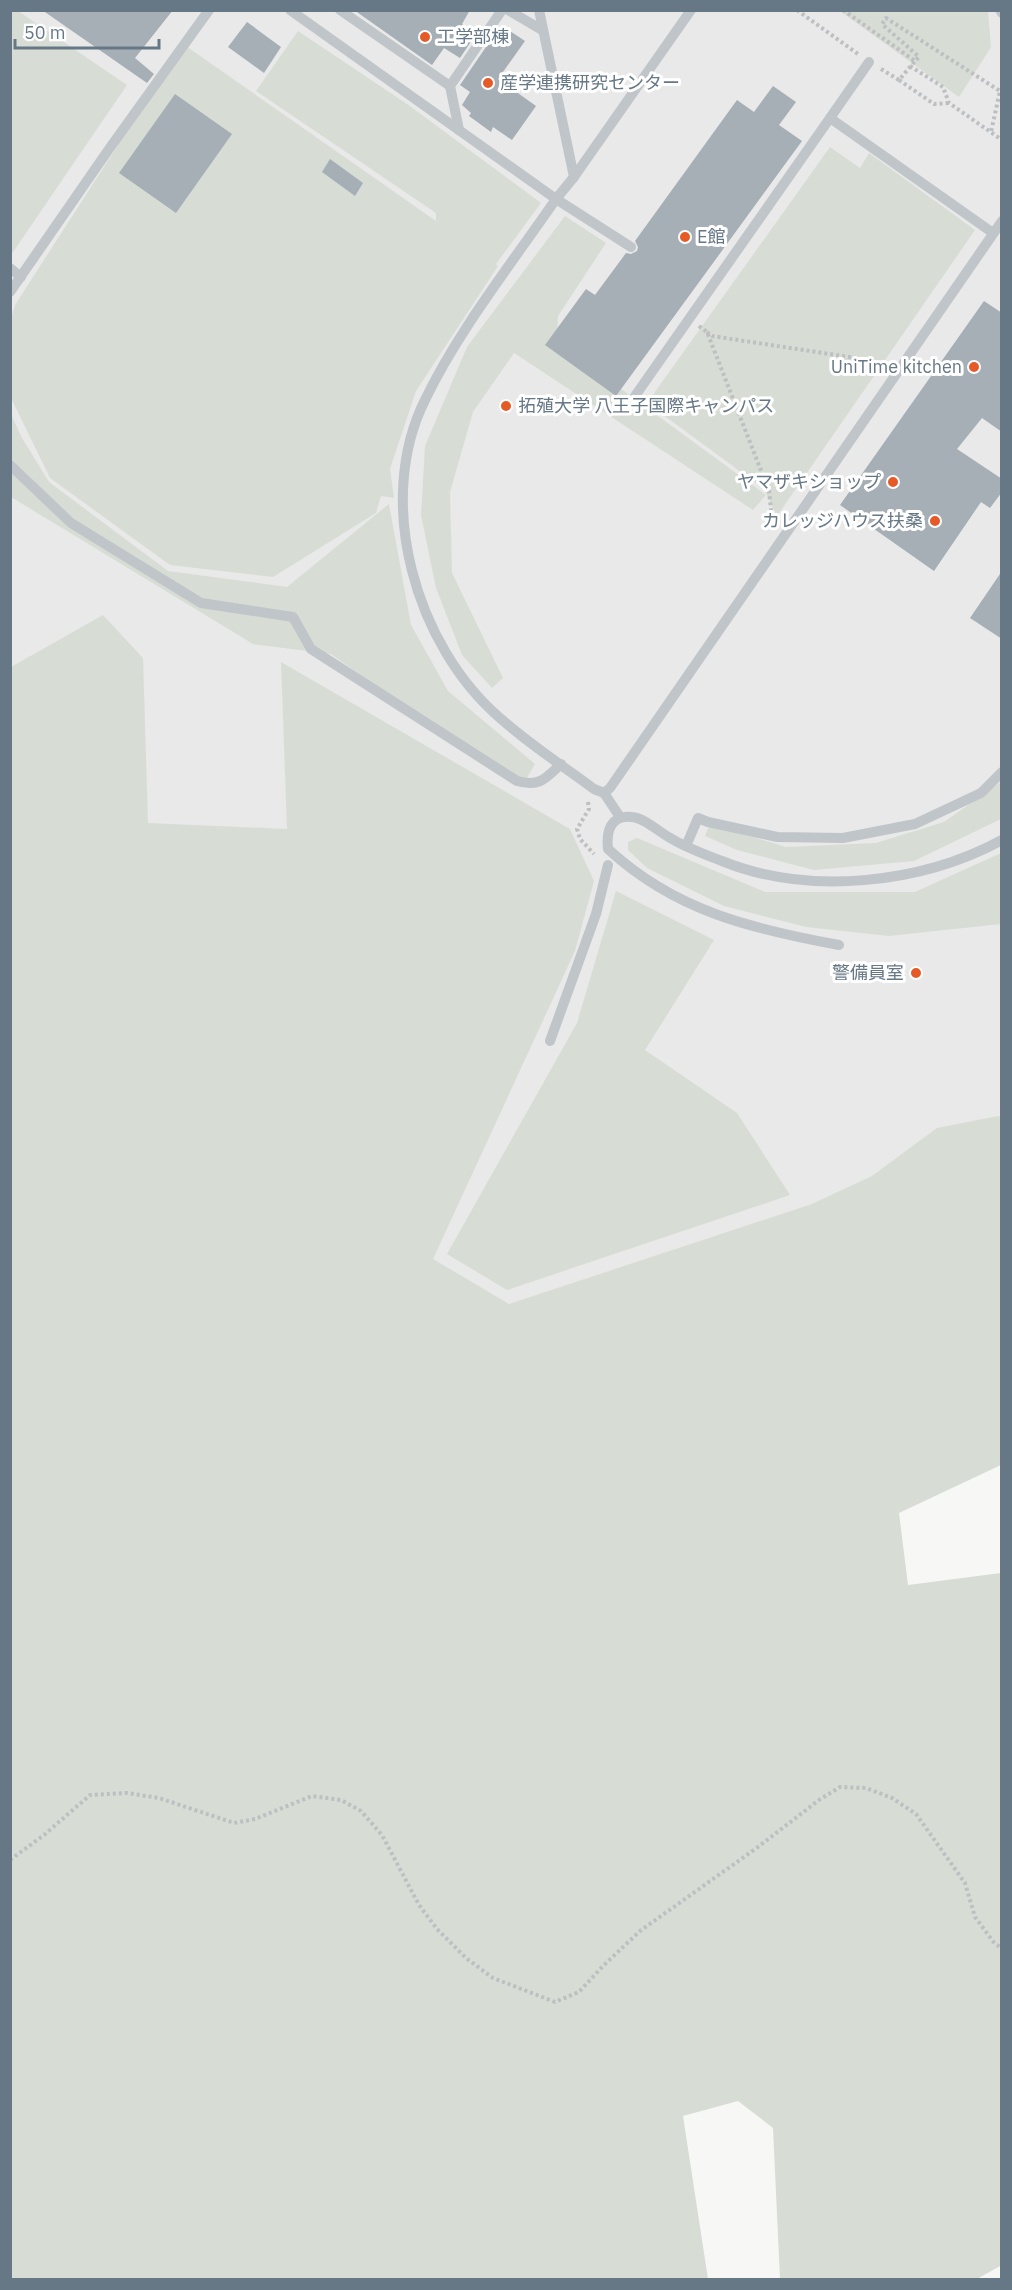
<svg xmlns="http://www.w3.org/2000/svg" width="1012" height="2290" font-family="'IBM Plex Sans','Noto Sans JP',sans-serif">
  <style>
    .built { fill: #e8e9e8 }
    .green { fill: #d7ddd4 }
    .building { fill: #a6afb6 }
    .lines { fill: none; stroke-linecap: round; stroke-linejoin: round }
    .path { stroke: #bdbfc2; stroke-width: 4; stroke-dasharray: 3 3; stroke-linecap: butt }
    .service { stroke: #c0c5c9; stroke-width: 10 }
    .poi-dot { fill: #e55a27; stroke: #fff; stroke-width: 2 }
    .labels { text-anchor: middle; stroke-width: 6; stroke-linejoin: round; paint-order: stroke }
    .poi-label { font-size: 18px; fill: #667786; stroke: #fff; text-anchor: start }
  </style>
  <rect width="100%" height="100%" fill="#f7f8f5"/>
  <!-- built -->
  <path class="built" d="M10,11H1001V1208L479,1345L229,941L11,802Z"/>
  <!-- green -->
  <g class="green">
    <path d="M18,11L127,85L11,255L10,11Z"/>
    <path d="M840,11H988L991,47L959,97Z"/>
    <path d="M298,31L407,104L541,203L496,264L498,266L416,391L390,469L394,498L381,496L376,513L273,577L170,565L50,478L11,398L10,323L15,305L183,44L436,221V213L256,91Z"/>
    <path d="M830,147L860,168L869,153L975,230L777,516L764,489L647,403Z"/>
    <path d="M565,216L606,243L558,316L557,342L766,495L753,510L514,353L473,412L450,492L452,573L503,678L492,688L462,655L436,588L421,515L425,446L467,347Z"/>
    <path d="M10,412L22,438L49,482L168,571L287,587L389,504L411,625L448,691L535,764L521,788L331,654L253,644L11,497Z"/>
    <path d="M103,615L143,658L148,823L287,829L281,662L570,829L594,881L575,951L433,1259L509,1304L812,1204L872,1176L937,1128L998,1116L1001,1117V1465L899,1513L908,1585L1001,1573L1002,2265L977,2279H780L773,2128L738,2101L683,2116L708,2279H11V667Z"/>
    <path d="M1001,782V819L914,861L814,870L737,850L705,836L710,824L786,847L876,843L944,822Z"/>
    <path d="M637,838L765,892H915L1001,853V924L889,936L806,927L724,906L647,868L628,850V842Z"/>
    <path d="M616,891L714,940L645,1050L737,1113L790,1195L507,1290L447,1254L577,1023Z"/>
  </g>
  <!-- building -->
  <g class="building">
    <path d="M42,10H173L135,58L154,74L147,83Z"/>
    <path d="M354,10H470L462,24L476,34L460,58L444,48L432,65Z"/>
    <path d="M247,22L281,47L264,73L228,47Z"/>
    <path d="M501,25L525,41L498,79L536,106L512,140L493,127L491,132L469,116L471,113L462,105L470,92L460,85Z"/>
    <path d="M773,86L796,102L779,125L802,141L616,396L545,345L586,289L595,295L626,253L631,254L637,251L638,247L635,241L737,100L754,112Z"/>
    <path d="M175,94L232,134L176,213L119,173Z"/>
    <path d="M330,159L363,183L355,196L322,172Z"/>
    <path d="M984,301L1002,313V432L982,418L957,449L1002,479V492L990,508L981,502L934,571L840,505Z"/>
    <path d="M1002,571V639L970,618Z"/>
  </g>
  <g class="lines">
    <!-- path -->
    <g class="path">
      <path d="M797,10L858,54"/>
      <path d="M843,10L915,61L919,57L882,24L886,18L1000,91L991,132"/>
      <path d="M910,66L943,87L949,103L1002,140"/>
      <path d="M881,69L899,80L915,61"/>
      <path d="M899,80L934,104L949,103"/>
      <path d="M699,326L707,332L769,491L773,528"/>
      <path d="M707,332L712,336L856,358L880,374"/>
      <path d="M588,802L589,809L577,829L580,839L594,854"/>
      <path d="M10,1860L44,1835L90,1795L127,1793L159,1798L234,1823L255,1819L312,1796L341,1800L361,1811L382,1835L419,1905L437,1929L466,1958L493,1978L555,2002L579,1992L603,1966L640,1931L758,1847L819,1800L840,1787L866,1788L892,1798L916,1814L965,1883L975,1917L995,1944L1002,1948"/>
    </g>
    <!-- service -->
    <g class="service">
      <path d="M290,10L556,199L631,247"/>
      <path d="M340,10L450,86"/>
      <path d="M508,10L542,30"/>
      <path d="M539,10L574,177"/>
      <path d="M691,10L574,177L556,199C512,263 458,331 425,400C374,502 416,646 500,718C529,744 563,766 594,789L604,793L610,788L1002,221"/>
      <path d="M1000,10L1002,13"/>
      <path d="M830,118L869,62"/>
      <path d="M459,130L450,86L502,10"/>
      <path d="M10,268L21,277"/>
      <path d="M10,292L109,149L209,10"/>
      <path d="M635,396L830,118L993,233"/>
      <path d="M10,465L71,523L201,603L293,617L311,649L517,781C540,787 545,779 561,764"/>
      <path d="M604,793L620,817"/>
      <path d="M686,846L698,818L708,822L777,837L843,838L915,824L981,793L1002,772"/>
      <path d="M839,945C752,929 675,911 608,849C606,831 611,814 632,817C645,818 660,833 672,839C687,848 706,855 722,861C808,896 921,884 1002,840"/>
      <path d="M550,1041L596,914L608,865"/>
    </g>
  </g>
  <!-- markers -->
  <g class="poi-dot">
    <circle cx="425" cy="37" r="6"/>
    <circle cx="488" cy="83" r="6"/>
    <circle cx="685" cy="237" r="6"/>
    <circle cx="974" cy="367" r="6"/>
    <circle cx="506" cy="406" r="6"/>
    <circle cx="893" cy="482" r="6"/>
    <circle cx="935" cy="521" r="6"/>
    <circle cx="916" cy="973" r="6"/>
  </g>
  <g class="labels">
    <!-- poi labels -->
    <g class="poi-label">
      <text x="437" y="43">工学部棟</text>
      <text x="500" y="89">産学連携研究センター</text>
      <text x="697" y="243">E館</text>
      <text x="962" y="373" text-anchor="end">UniTime kitchen</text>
      <text x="518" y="412">拓殖大学 八王子国際キャンパス</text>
      <text x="881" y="488" text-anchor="end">ヤマザキショップ</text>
      <text x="923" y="527" text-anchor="end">カレッジハウス扶桑</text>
      <text x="904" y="979" text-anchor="end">警備員室</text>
    </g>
  </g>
  <!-- border -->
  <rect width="1012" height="2290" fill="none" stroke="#667786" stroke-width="24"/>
  <!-- scale -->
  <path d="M15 39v9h144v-9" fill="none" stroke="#667786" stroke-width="3"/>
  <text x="24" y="39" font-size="18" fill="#667786" stroke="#ffffff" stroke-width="4.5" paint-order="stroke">50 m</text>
</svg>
